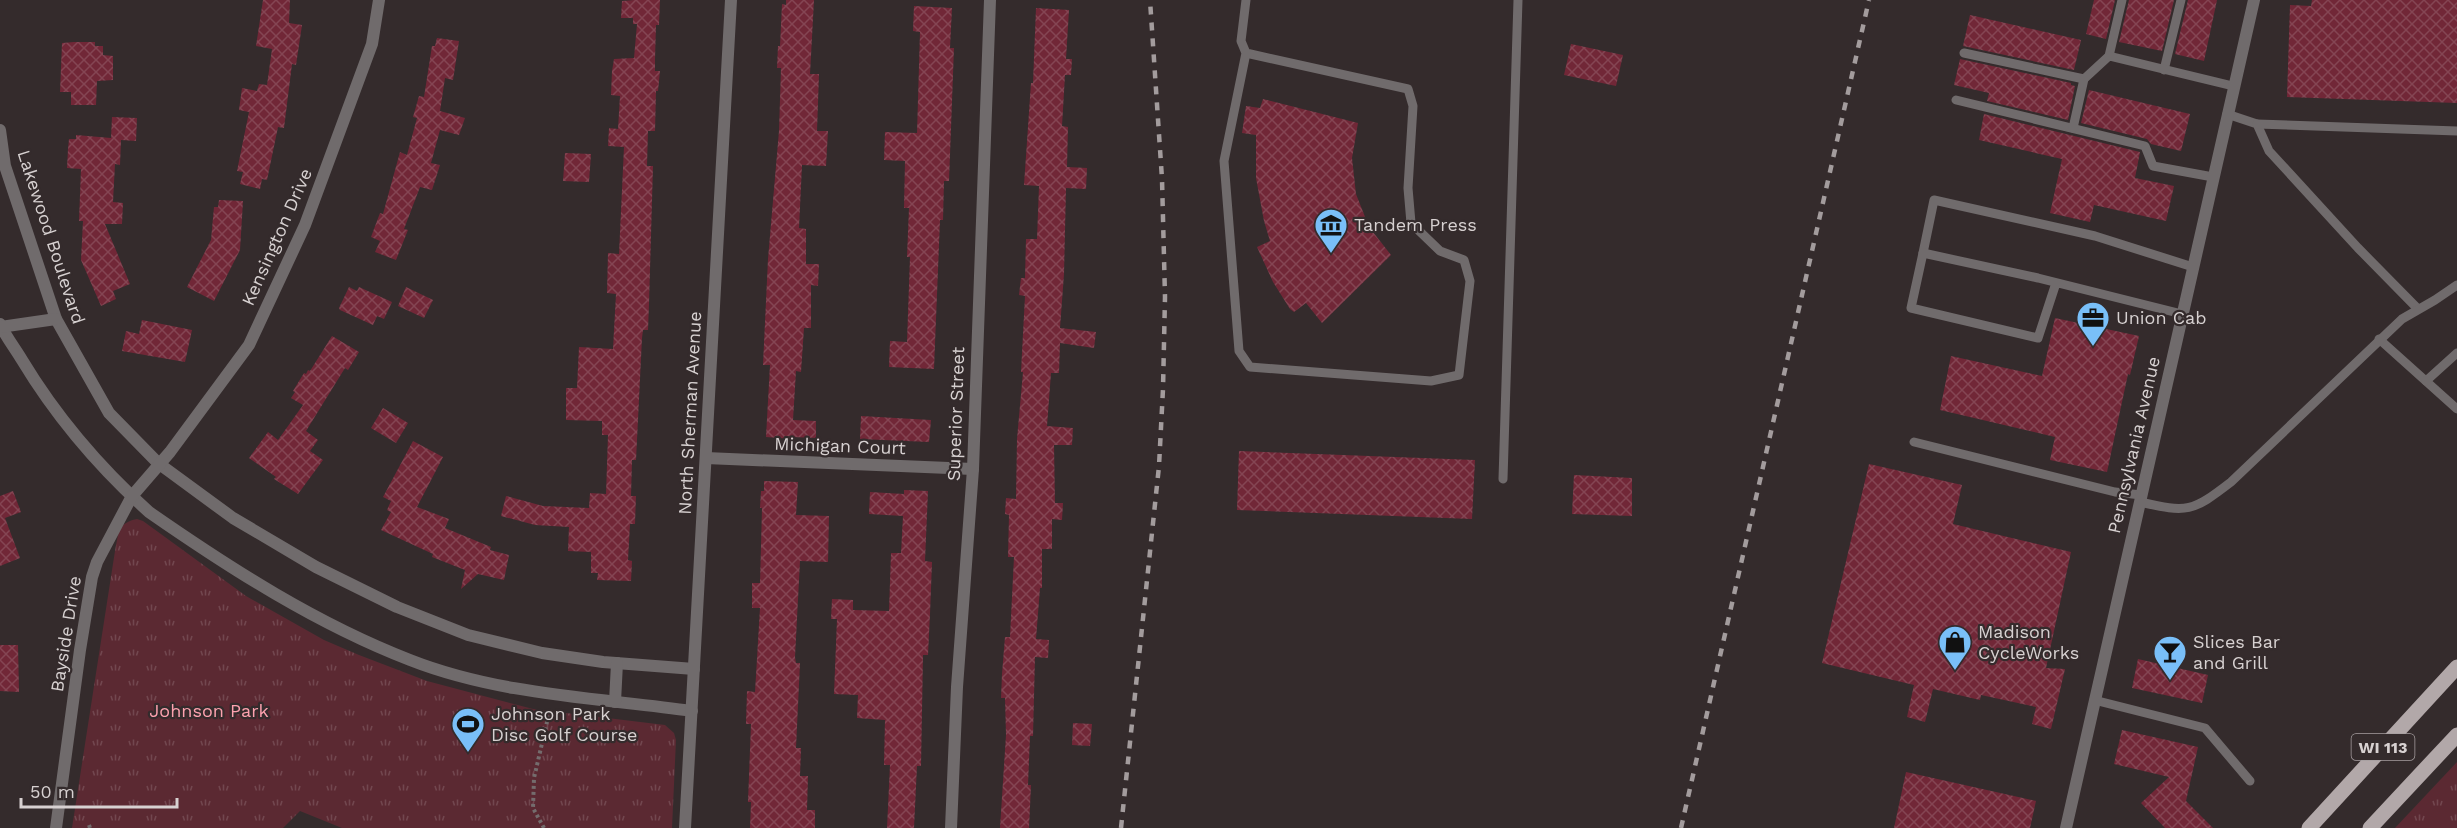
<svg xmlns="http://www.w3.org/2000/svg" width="2457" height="828" font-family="'Work Sans',sans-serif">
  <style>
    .park { fill: url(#park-tufts) }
    .building { fill: url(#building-cross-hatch) }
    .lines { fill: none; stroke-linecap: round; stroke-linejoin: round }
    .path { stroke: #746c6d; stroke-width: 4; stroke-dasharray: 3 3; stroke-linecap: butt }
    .service { stroke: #706b6c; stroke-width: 9 }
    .minor { stroke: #706b6c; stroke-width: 12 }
    .tertiary { stroke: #706b6c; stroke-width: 12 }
    .primary { stroke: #b2a8a9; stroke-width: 15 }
    .rail { stroke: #a39c9d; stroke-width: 4.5; stroke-dasharray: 8 8; stroke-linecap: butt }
    .labels { text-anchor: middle; stroke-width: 4.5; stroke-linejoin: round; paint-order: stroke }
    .shield { fill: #342b2c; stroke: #a69fa0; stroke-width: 1.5 }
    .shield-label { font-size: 16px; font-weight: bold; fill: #d7d1d1 }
    .poi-label { font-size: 18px; fill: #d7d1d1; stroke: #342b2c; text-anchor: start }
    .street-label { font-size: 18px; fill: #d7d1d1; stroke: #342b2c }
    .park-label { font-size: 18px; fill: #fda2af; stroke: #342b2c }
  </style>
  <defs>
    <pattern id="park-tufts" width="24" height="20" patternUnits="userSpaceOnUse" patternTransform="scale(1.5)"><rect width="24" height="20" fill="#5b2932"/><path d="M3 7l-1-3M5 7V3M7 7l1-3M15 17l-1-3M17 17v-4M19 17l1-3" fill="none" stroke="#72474f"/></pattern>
    <pattern id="building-cross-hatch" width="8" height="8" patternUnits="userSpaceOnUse" patternTransform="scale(1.5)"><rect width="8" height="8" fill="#712737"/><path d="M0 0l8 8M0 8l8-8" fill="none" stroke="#844553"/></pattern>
  </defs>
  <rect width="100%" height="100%" fill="#342b2c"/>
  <!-- park -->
  <g class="park">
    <path d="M137,519L143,521L246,596L324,640L359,655L427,681L533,709L665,725L674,733L676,740L672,828H342L300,811L283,828H72L115,551C119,533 117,523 137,519Z"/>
    <path d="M2457,762V828H2395Z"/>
  </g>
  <!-- building -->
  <g class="building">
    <path d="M263,0H290L289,23L302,25L296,65L292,64L284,128L278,127L267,180L262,179L260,189L240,184L243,172L237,171L249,112L239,110L242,88L257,91L259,84L267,85L272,49L256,46Z"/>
    <path d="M634,0H660L659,25H656L655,59V71H660L658,91H656L655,131H648L647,166H653L649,304L648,330H643L642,338L636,460H632L631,496H636L635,524H630L628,560L632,561L631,581L597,580L598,573H591V552L568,551L569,527L535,525L501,516L506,496L543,506L589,508L590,493L606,494L608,435H602V421L566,420V388H577L579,347L613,349L616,294L607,293L608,253L619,254L624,147L608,146L609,128L618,129L620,96L611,95L612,71L614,59L634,58L637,24H633V18H621L622,1Z"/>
    <path d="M786,0H814L810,74H819L817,131H828L826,166L802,165L799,228L806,229V264H819L818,286L811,285V328H804L801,372L796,371L793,420L816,421V438L792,437V439L766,437L770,365H763L768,259L779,131L781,68H777L778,46H780L782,4L786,5Z"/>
    <path d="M2094,0H2115L2106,39L2086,34Z"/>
    <path d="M2129,0H2174L2162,51L2119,42Z"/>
    <path d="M2188,0H2217L2204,61L2175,54Z"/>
    <path d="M2312,0H2457V103L2287,97L2290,5L2311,6Z"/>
    <path d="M914,6L952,8L950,48H954L949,181H944L943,220H940L934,369L889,367L890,341L907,342L910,257H907L909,208H904L905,161L884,160L885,132L917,133L920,32L913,31Z"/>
    <path d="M1036,8L1069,10L1066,59H1072L1071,75H1065L1062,126L1068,127L1067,167L1087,168L1086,189L1066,188L1064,274L1060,328L1096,332L1094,348L1060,343L1059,373H1051L1047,426L1073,428L1072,445H1054L1055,503H1063L1062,520L1052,519V549H1042V588H1040L1036,639L1049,640L1048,658L1035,657L1033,736H1030L1028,785H1031L1029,828H1000L1006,735L1005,698H1001L1002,674L1005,637H1010L1014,557H1008L1009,515L1005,514L1006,498L1016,499L1017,439L1023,372H1021L1025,296L1019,295L1021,278H1025L1026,239H1037L1039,186L1024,185L1031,83H1033Z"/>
    <path d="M1970,15L2081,40L2074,70L1963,46Z"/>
    <path d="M437,38L459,41L453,80L445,78L440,111L465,118L459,135L440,130L431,163L440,165L432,190L420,187L404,229L408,230L396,260L375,252L380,241L371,237L380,213L383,214L400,152L407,155L417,118L413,117L419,96L424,97L432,46H435Z"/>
    <path d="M74,42H95V46H103V55L113,56V80L97,81L96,105H71V92H60L62,43Z"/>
    <path d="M1571,44L1623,55L1616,86L1564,75Z"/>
    <path d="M1960,59L2071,83V85L2075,86L2068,120L1987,101L1989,93L1954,85Z"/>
    <path d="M2089,90L2190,114L2181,151L2151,144L2147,139L2081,123Z"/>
    <path d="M1263,99L1358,123L1352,158L1356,194L1369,227L1391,255L1322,323L1306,303L1294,312L1290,309L1273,282L1257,247L1270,241L1264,221L1256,178V135L1242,133L1246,106L1260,108Z"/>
    <path d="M1984,114L2140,152L2135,178L2174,186L2166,221L2094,205L2090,222L2050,213L2062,159L1979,140Z"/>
    <path d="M112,117L137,118L136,141L121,140L120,165L115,164L113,202L123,203L122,224H105L130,284L113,291L116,299L101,306L81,260L83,221H79L81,169L67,168L68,149L69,139H76V135L111,138Z"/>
    <path d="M565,153L591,154L589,182L563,181Z"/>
    <path d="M219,200L243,201L240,250L214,301L187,287L211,240L214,207H218Z"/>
    <path d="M349,287L357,291L359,287L392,302L384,319L377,316L373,325L340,310L339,308Z"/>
    <path d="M406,287L433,300L424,318L398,306Z"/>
    <path d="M2055,318L2139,336L2130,375L2128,374L2107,472L2050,460L2055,437L1940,410L1951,356L2042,376Z"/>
    <path d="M142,320L192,330L185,362L122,351L126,331L139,334Z"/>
    <path d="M332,336L359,352L348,370L345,368L306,431L318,440L310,451L323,460L298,494L274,479L276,477L249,458L268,432L278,440L303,405L291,398L295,392L293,391L304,373L306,374L308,370L310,371Z"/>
    <path d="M383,408L408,423L396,443L371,428Z"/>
    <path d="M861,416L931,420L929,442L860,439Z"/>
    <path d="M413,441L443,457L417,507L449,519L445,528L491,547L490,550L509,555L504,580L478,574L461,589L465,570L432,557L433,554L381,530L391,512L387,510L391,501L383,497Z"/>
    <path d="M1239,451L1475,460L1472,519L1237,510Z"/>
    <path d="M1869,464L1962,485L1953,524L2071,552L2046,668L2065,669L2051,729L2032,724L2036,707L1981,695L1980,700L1933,689L1925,722L1907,717L1914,685L1822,663Z"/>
    <path d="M1574,475L1632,478V516L1572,514Z"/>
    <path d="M764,481L798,482L796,515L829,516L828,562L800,561L795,657L796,663H800L796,748H801L800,776H808L807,810H815V828H750L751,802H748L751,724H746L747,691L755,692L760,608H752V583H760L762,508H760L761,491H764Z"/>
    <path d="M904,490L928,491L925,561L932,562L930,614L928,655H923L921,766H917L914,828H887L890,765H884L885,720L857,718L858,695L834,694L837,619H831L832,599L853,600V610L889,611L891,553H901L903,516L869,514L870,492L904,494Z"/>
    <path d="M13,491L21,512L5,518L20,558L0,566V496Z"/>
    <path d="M0,645H18L19,692L0,691Z"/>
    <path d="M2138,659L2208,675L2202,703L2132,688Z"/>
    <path d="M1073,723L1092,724L1090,746L1072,745Z"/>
    <path d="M2122,730L2198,747L2186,801L2213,828H2165L2141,803L2169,777L2114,764Z"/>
    <path d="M1906,772L2036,801L2030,828H1894Z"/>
  </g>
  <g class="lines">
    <!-- path -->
    <g class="path">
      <path d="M89,825L90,828"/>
      <path d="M544,828L533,808L534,778L550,709"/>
    </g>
    <!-- service -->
    <g class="service">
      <path d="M1246,0L1241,41L1246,53L1224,161L1239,351L1250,367L1431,381L1459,375L1470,281L1464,260L1440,251L1411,223L1408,188L1413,106L1408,89L1246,53"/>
      <path d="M1964,53L2084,79"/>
      <path d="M2109,56L2122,0"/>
      <path d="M2164,70L2181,0"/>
      <path d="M1956,100L2145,146L2153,166L2213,177"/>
      <path d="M2227,114L2257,124L2269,151L2358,248L2418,309"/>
      <path d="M2257,124L2457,131"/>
      <path d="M2073,128L2084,79L2109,56L2233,86"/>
      <path d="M1923,253L1934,200L2095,236L2193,267"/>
      <path d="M2056,283L2038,338L1911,308L1923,253L2038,278L2182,314"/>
      <path d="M2379,339L2457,409"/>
      <path d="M2426,381L2457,353"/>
      <path d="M1914,442L2115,492L2141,495"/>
      <path d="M1503,479L1518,0"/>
      <path d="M2140,502C2188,513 2192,512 2231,482L2402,319L2435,300L2457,285"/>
      <path d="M2094,700L2205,728L2250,781"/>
    </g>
    <!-- minor -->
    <g class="minor">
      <path d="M0,130L5,166L56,319L109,413L158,463L233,518L316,567L397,607L468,635L542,653L603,662L694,669"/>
      <path d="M0,324C6,337 15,348 22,360C57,418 99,467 149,512C231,569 317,624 410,660C499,695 599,698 692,711"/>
      <path d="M0,327L56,319"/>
      <path d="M706,458L973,469"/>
      <path d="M615,702L617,663"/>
      <path d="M56,828L80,650L92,577L97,562L132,496L170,452L249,345L305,225L372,44L379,0"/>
      <path d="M951,828L957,687L973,469L990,0"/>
      <path d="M2066,828L2254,0"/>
    </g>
    <!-- tertiary -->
    <path class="tertiary" d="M685,828L731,0"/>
    <!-- primary -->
    <g class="primary">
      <path d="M2309,828L2457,667"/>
      <path d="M2370,828L2457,735"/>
    </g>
    <!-- rail -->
    <g class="rail">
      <path d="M1121,828L1159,466L1163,389L1165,297L1162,179L1150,0"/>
      <path d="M1681,828L1869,0"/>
    </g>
  </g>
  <!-- icons -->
  <defs>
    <symbol id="museum-pin" viewBox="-11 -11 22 30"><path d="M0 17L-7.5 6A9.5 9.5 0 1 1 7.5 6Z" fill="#79bff8" stroke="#342b2c"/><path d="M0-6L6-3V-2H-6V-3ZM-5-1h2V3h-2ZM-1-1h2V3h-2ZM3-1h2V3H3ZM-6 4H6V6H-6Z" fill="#111"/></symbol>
    <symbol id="office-pin" viewBox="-11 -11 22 30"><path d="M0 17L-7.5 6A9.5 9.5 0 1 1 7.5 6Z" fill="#79bff8" stroke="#342b2c"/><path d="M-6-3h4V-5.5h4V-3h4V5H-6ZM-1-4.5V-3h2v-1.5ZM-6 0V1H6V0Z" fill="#111"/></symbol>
    <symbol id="shop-pin" viewBox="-11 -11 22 30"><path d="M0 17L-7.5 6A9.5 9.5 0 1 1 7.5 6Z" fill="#79bff8" stroke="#342b2c"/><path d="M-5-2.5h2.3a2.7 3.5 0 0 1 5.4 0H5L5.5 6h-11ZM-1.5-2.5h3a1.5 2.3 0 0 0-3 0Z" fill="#111"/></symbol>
    <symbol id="bar-pin" viewBox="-11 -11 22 30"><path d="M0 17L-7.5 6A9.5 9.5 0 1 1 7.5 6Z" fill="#79bff8" stroke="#342b2c"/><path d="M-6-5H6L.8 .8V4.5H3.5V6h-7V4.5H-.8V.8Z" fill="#111"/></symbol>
    <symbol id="stadium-pin" viewBox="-11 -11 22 30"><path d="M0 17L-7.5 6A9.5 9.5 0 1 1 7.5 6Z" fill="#79bff8" stroke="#342b2c"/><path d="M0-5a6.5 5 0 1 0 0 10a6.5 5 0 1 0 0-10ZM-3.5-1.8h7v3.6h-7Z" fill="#111"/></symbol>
  </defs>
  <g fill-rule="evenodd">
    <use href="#museum-pin" x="1312" y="206" width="38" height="52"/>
    <use href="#office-pin" x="2074" y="299" width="38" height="52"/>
    <use href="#shop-pin" x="1936" y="623" width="38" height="52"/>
    <use href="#bar-pin" x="2151" y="633" width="38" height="52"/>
    <use href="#stadium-pin" x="449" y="705" width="38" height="52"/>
  </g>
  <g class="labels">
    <!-- shield labels -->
    <rect class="shield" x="2351.5" y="734" width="63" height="26" rx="4.5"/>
    <g class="shield-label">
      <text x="2383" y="753">WI 113</text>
    </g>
    <!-- poi labels -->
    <g class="poi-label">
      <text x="1354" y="231">Tandem Press</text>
      <text x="2116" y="324">Union Cab</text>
      <text x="1978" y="638">Madison<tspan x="1978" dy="21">CycleWorks</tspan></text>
      <text x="2193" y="648">Slices Bar<tspan x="2193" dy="21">and Grill</tspan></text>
      <text x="491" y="720">Johnson Park<tspan x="491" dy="21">Disc Golf Course</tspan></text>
    </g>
    <!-- street labels -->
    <g class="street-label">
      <text transform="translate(51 237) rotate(72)" y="6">Lakewood Boulevard</text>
      <text transform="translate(277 237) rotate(-66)" y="6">Kensington Drive</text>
      <text transform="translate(690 413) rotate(-87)" y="6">North Sherman Avenue</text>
      <text transform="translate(956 414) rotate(-88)" y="6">Superior Street</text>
      <text transform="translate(2134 445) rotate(-77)" y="6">Pennsylvania Avenue</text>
      <text transform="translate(840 446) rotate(2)" y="6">Michigan Court</text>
      <text transform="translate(66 634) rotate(-81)" y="6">Bayside Drive</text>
    </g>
    <!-- park labels -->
    <g class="park-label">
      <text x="209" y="717">Johnson Park</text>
    </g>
  </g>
  <!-- scale -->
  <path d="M21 798v9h156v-9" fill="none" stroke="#d7d1d1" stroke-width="3"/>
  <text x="30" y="798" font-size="18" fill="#d7d1d1" stroke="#342b2c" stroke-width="4.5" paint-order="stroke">50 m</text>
</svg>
